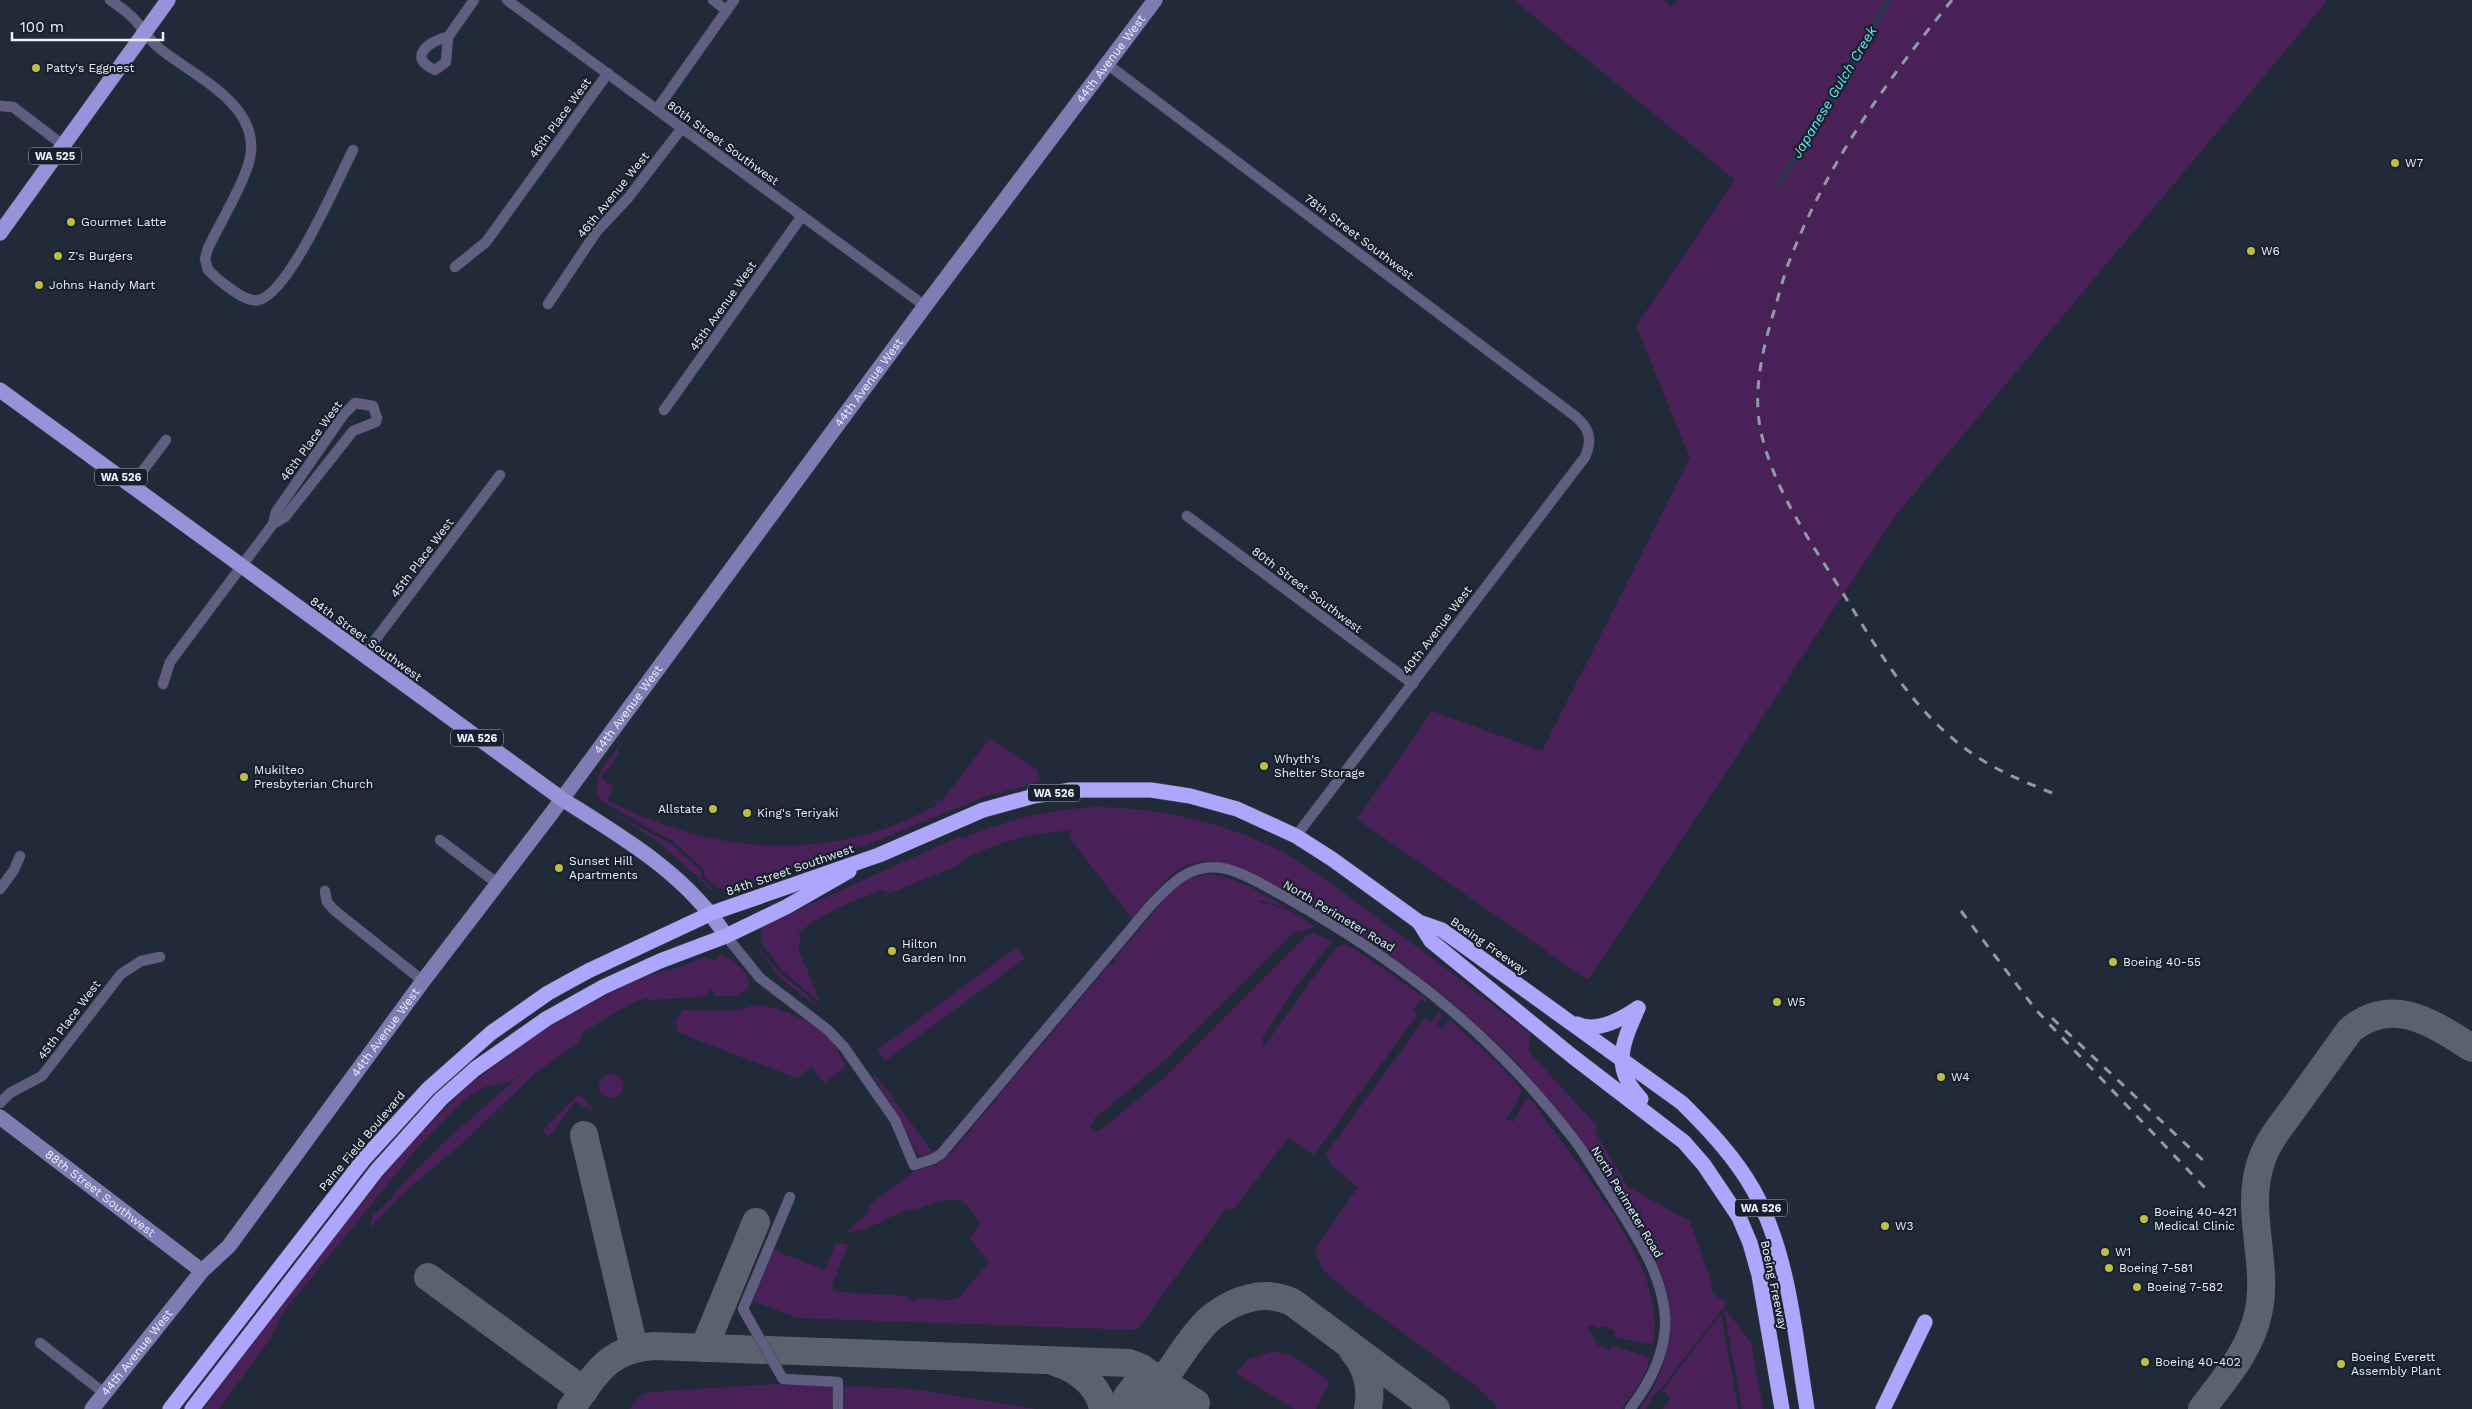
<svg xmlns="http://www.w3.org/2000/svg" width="2472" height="1409" font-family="'Work Sans',sans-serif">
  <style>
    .green { fill: #492158 }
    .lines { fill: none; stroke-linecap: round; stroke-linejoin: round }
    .stream { stroke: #164446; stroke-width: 3 }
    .taxiway { stroke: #5a626e; stroke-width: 28 }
    .runway { stroke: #5a626e; stroke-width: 68 }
    .street-casing { stroke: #3d4653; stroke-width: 11 }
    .secondary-casing { stroke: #3d4653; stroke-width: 16 }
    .primary-casing { stroke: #3d4653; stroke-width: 16 }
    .highway-casing { stroke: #3d4653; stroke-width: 16 }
    .street { stroke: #615f81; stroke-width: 10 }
    .secondary { stroke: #7f7bb3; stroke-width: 15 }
    .primary { stroke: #9792d9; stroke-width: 15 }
    .highway { stroke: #ada6fc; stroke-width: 15 }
    .rail { stroke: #929aa5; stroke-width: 3; stroke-dasharray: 9 9; stroke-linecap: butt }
    .poi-dot { fill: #bdbf43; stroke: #17212e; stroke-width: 2 }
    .labels { text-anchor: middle; stroke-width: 4.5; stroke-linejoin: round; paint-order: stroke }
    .shield { fill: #17212e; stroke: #abb3be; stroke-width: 1 }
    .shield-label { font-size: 11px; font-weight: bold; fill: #ebf2fb }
    .street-label { font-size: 12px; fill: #ebf2fb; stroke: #17212e }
    .poi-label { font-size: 12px; fill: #ebf2fb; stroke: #17212e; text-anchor: start }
    .water-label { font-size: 14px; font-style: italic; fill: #5feff4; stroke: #17212e }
  </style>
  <rect width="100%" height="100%" fill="#212a38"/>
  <!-- green -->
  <g class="green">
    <path d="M1514,0H1664L1671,7L1677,0H2328L1896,515L1588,980L1357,819L1432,711L1542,751L1690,458L1636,326L1735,180Z"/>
    <path d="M627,737L618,750L619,754L601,778L613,787L607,800C714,855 829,865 937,805L934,798L941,802L990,738L1035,768L1042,781L984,797L869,844L824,857L728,894L727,890L719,888L705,878L703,869L674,842L600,800C587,777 614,754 627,737Z"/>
    <path d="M1095,807C1155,808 1213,819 1268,845C1304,861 1330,883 1364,908C1420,948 1475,991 1530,1034L1529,1052L1597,1126L1596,1133L1628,1187L1690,1221L1709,1276L1713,1294L1727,1303L1660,1390L1653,1396L1646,1409H1640C1662,1379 1675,1339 1669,1302C1662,1258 1631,1218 1607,1182C1580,1144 1553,1106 1523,1070C1513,1057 1501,1047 1489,1036C1428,977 1356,929 1281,891C1259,880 1234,861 1209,861C1173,860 1153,895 1132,919L1069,837L1071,830L1024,836L997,845L969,856L959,865L890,893L881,890C850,903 823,911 798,934L801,937L798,948L819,999L818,1001L782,970L760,941L762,931L758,928L958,837L963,838C1006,820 1047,810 1095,807Z"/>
    <path d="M604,808L673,845L701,871L702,879L714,889L713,891L656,840Z"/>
    <path d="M1207,874C1237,876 1262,894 1287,908L1260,900V902L1288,910L1316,927L1293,933L1163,1062L1095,1118L1090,1127L1094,1131L1102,1129L1166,1076L1305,937L1314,932L1332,942L1294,989L1262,1039L1264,1046L1322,966L1336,948L1344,944L1356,950L1427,999L1425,1002L1421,1000L1413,1010L1418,1014L1314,1155L1288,1138L1237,1205L1230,1211L1226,1208L1137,1330L797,1318L753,1301L773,1250L825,1270L836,1243L848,1244L832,1285L833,1290L837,1292L908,1296L910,1301H915L916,1298L952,1300L960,1297L989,1262L970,1238L979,1224C967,1192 950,1197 923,1207C918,1209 913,1209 908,1210C887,1216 868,1233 846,1232L868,1213L869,1205L915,1171L938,1164L950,1154L1108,966L1115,963V958L1175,887L1192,878Z"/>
    <path d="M754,942L779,972L807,995L818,1008L779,977Z"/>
    <path d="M1017,947L1025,958L885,1061L877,1050Z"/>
    <path d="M719,954C732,959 754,973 748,989L737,996H714L715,992L712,990L708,991V996L651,1000L647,998L632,1003L583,1032L578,1043L535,1073L467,1139L399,1197L370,1228L372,1216L391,1199L397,1189L443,1143L533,1064L512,1081L485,1087L465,1099L417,1148L281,1315L271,1338L219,1409H204L271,1318L401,1154L465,1088L532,1037L568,1015L642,977L680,967L706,956L708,960L718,959Z"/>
    <path d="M756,1005C773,1004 819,1024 830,1037C838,1047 840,1057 846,1067L824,1083L812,1067L796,1078L677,1032L676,1021L683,1010L734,1011Z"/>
    <path d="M1438,1010L1443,1014L1436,1025L1441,1029L1449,1019L1503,1068L1521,1089L1522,1091L1507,1119L1514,1122L1525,1099L1530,1098C1572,1160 1669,1264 1653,1343L1648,1344L1614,1337L1615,1331L1604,1326L1596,1328L1593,1325L1587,1327L1592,1334L1591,1337L1594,1336L1598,1348L1602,1345L1610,1351L1612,1345L1649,1357C1648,1375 1632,1395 1621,1409H1496L1495,1404L1473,1384L1358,1300L1325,1272L1320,1264L1315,1249L1358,1187L1329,1164L1330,1160L1325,1155L1425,1018L1431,1022L1439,1013Z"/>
    <circle cx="611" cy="1086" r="12"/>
    <path d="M875,1075L880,1081L933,1153L922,1156L915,1151L901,1119L873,1076Z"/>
    <path d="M578,1095L581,1096L594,1112L575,1102L549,1137L542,1131Z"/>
    <path d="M1724,1308L1751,1342L1763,1409H1742Z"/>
    <path d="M1721,1314L1738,1409H1663L1671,1398L1662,1391Z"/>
    <path d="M1274,1351C1296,1354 1312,1369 1330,1382L1316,1409H1294L1235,1373L1248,1359Z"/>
    <path d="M776,1384L829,1386L833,1389L832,1409H629L642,1394L651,1392Z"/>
    <path d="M845,1386L912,1389L1036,1409H844Z"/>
  </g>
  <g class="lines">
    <!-- stream -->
    <path class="stream" d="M1779,184L1889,0"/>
    <!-- taxiway -->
    <g class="taxiway">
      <path d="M584,1135L634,1348"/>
      <path d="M428,1277L584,1391"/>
      <path d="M704,1348L756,1222"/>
      <path d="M1353,1351C1367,1367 1372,1387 1368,1409"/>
      <path d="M1057,1363C1078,1369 1099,1386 1103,1409"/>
      <path d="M1147,1372L1196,1403"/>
      <path d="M1152,1397C1167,1376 1194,1331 1212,1317C1235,1299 1265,1289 1292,1302L1436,1409"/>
      <path d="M571,1409C596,1374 607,1349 654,1346L1129,1363L1142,1368L1151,1380L1149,1389L1152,1397"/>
      <path d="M2202,1409C2224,1379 2250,1351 2258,1314C2270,1263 2243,1210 2262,1159C2269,1139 2284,1122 2296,1105C2314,1080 2332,1055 2350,1030C2393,995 2432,1023 2472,1048"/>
    </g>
    <!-- runway -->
    <path class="runway" d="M1143,1409L1152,1397"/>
    <defs>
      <g id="street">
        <path d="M110,0C117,5 125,10 131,16C141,25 148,39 159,48C193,76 261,104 250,158C245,182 219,225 208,248L205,259L208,270C218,280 246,304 259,300C290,292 338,179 353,150"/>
        <path d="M507,0L925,306"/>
        <path d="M713,0L726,10"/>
        <path d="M448,37C428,41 407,58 435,70L446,62L448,37L474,0"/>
        <path d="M1107,64L1575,416C1589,428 1593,439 1585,457L1296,836"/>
        <path d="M0,106L13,107L63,145"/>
        <path d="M657,109L734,0"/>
        <path d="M455,267L486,242L608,73"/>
        <path d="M548,304L597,231L628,198L682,128"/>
        <path d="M664,410L802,216"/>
        <path d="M132,485L166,440"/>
        <path d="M1187,516L1413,684"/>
        <path d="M363,656L500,475"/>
        <path d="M163,684L170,662L273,524L276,512L344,414L355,403L373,406L377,418L376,422L353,431L285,517L273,524"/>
        <path d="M440,840L498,884"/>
        <path d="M0,889L14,870L20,856"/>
        <path d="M325,891L327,902L334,910L423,981"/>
        <path d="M726,936L760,978L828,1030L844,1047L895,1120L914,1165L933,1159L941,1154L1151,905C1171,884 1190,863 1222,868C1243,871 1281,895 1301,906C1411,969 1499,1041 1576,1142C1589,1160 1600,1180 1613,1199C1635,1234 1662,1273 1665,1316C1667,1350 1650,1383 1630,1409"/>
        <path d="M0,1103L10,1093L42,1076L121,974L141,961L160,957"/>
        <path d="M790,1197L743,1309L783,1379L838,1382V1409"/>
        <path d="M40,1343L104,1393"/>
      </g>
      <g id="secondary">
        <path id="s1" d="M0,1117L202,1271"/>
        <path id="s2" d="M92,1409L202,1271L229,1246L423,981L551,814L925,306L1155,0"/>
      </g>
      <g id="primary">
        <path d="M0,233L168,0"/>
        <path d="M0,390L562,799C622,837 687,874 726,936"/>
      </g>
      <g id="highway">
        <path d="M1419,922L1431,941L1572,1056L1684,1142L1704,1165L1739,1217L1750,1243L1759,1275L1782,1409"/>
        <path d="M1638,1008C1622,1044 1611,1068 1641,1099"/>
        <path d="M1577,1024C1597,1033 1622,1019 1638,1008"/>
        <path d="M170,1409L364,1159L428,1089L491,1033L548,993L588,971L712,913L879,855L983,810L1034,796L1071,790H1151L1190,796L1237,809L1296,836L1332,859L1419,922L1442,930L1682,1103C1709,1130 1735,1157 1754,1191C1790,1257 1795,1337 1807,1409"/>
        <path d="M192,1409L377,1170L441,1099L475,1069L546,1019L603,987L660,961L726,936L786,907L849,871"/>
        <path d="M1883,1409L1925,1322"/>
      </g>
    </defs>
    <!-- street casing -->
    <use href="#street" class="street-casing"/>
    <!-- secondary casing -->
    <use href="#secondary" class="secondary-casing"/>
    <!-- primary casing -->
    <use href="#primary" class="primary-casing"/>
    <!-- highway casing -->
    <use href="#highway" class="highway-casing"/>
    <!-- street -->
    <use href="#street" class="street"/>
    <!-- secondary -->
    <use href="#secondary" class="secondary"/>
    <!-- primary -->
    <use href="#primary" class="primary"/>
    <!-- highway -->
    <use href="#highway" class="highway"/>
    <!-- rail -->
    <g class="rail">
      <path d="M1952,0C1888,79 1828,162 1791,257C1784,274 1780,291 1775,308C1763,347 1752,392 1761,432C1775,495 1816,549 1849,603C1885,662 1921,722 1982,760C2004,774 2028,783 2052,793"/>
      <path d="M1961,911L2036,1010L2207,1190"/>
      <path d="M2052,1018L2209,1166"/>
    </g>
  </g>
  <!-- markers -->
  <g class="poi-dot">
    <circle cx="36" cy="68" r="5"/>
    <circle cx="2395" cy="163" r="5"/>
    <circle cx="71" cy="222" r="5"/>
    <circle cx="2251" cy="251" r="5"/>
    <circle cx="58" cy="256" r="5"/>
    <circle cx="39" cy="285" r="5"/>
    <circle cx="1264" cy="766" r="5"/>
    <circle cx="244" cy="777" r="5"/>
    <circle cx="713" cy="809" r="5"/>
    <circle cx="747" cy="813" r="5"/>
    <circle cx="559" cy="868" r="5"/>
    <circle cx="892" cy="951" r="5"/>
    <circle cx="2113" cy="962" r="5"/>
    <circle cx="1777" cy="1002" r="5"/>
    <circle cx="1941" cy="1077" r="5"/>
    <circle cx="2144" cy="1219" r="5"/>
    <circle cx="1885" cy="1226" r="5"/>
    <circle cx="2105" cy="1252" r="5"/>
    <circle cx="2109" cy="1268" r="5"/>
    <circle cx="2137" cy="1287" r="5"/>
    <circle cx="2145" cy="1362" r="5"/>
    <circle cx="2341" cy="1364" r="5"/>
  </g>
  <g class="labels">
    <!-- shield labels -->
    <g class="shield">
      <rect x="29" y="147.5" width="52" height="17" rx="4"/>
      <rect x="95" y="468.5" width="52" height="17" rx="4"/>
      <rect x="451" y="729.5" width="52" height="17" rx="4"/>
      <rect x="1028" y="784.5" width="52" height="17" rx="4"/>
      <rect x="1735" y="1199.5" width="52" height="17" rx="4"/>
    </g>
    <g class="shield-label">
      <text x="55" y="160">WA 525</text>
      <text x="121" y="481">WA 526</text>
      <text x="477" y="742">WA 526</text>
      <text x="1054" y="797">WA 526</text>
      <text x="1761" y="1212">WA 526</text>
    </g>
    <!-- street labels -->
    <g class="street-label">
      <text dy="4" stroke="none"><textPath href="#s2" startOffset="1692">44th Avenue West</textPath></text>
      <text transform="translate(560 118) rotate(-54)" y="4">46th Place West</text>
      <text transform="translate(723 143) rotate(36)" y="4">80th Street Southwest</text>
      <text transform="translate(613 195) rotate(-51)" y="4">46th Avenue West</text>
      <text transform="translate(1359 237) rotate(37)" y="4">78th Street Southwest</text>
      <text transform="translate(723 306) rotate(-55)" y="4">45th Avenue West</text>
      <text dy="4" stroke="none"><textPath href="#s2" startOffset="1288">44th Avenue West</textPath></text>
      <text transform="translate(311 441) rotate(-54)" y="4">46th Place West</text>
      <text transform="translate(422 558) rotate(-53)" y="4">45th Place West</text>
      <text transform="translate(1307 590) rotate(37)" y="4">80th Street Southwest</text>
      <text transform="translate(1437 630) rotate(-53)" y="4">40th Avenue West</text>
      <text transform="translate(366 639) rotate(36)" y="4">84th Street Southwest</text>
      <text dy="4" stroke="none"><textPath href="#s2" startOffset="882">44th Avenue West</textPath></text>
      <text transform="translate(790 870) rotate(-19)" y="4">84th Street Southwest</text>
      <text transform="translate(1339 916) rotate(31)" y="4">North Perimeter Road</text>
      <text transform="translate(1489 946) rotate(35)" y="4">Boeing Freeway</text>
      <text transform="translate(69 1020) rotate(-53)" y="4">45th Place West</text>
      <text dy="4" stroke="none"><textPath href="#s2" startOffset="478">44th Avenue West</textPath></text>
      <text transform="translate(362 1141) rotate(-50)" y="4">Paine Field Boulevard</text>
      <text dy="4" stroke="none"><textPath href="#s1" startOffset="126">88th Street Southwest</textPath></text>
      <text transform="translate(1627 1202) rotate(59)" y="4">North Perimeter Road</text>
      <text transform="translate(1774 1285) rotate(78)" y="4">Boeing Freeway</text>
      <text dy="4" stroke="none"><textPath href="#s2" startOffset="72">44th Avenue West</textPath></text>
    </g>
    <!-- poi labels -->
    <g class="poi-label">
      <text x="46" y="72">Patty's Eggnest</text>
      <text x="2405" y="167">W7</text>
      <text x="81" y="226">Gourmet Latte</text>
      <text x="2261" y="255">W6</text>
      <text x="68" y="260">Z's Burgers</text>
      <text x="49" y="289">Johns Handy Mart</text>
      <text x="1274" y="763">Whyth's<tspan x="1274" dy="14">Shelter Storage</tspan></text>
      <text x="254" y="774">Mukilteo<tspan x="254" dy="14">Presbyterian Church</tspan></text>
      <text x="703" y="813" text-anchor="end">Allstate</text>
      <text x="757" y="817">King's Teriyaki</text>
      <text x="569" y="865">Sunset Hill<tspan x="569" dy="14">Apartments</tspan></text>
      <text x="902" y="948">Hilton<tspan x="902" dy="14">Garden Inn</tspan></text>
      <text x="2123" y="966">Boeing 40-55</text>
      <text x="1787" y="1006">W5</text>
      <text x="1951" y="1081">W4</text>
      <text x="2154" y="1216">Boeing 40-421<tspan x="2154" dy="14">Medical Clinic</tspan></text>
      <text x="1895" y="1230">W3</text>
      <text x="2115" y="1256">W1</text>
      <text x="2119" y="1272">Boeing 7-581</text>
      <text x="2147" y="1291">Boeing 7-582</text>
      <text x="2351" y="1361">Boeing Everett<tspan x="2351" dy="14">Assembly Plant</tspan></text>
      <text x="2155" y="1366">Boeing 40-402</text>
    </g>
    <!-- water labels -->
    <g class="water-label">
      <text transform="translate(1834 92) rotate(-59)" y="5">Japanese Gulch Creek</text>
    </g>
  </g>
  <!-- scale -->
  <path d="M12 32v8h151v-8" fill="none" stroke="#ebf2fb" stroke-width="2.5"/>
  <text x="20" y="32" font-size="15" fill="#ebf2fb" stroke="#17212e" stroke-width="4" paint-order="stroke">100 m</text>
</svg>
